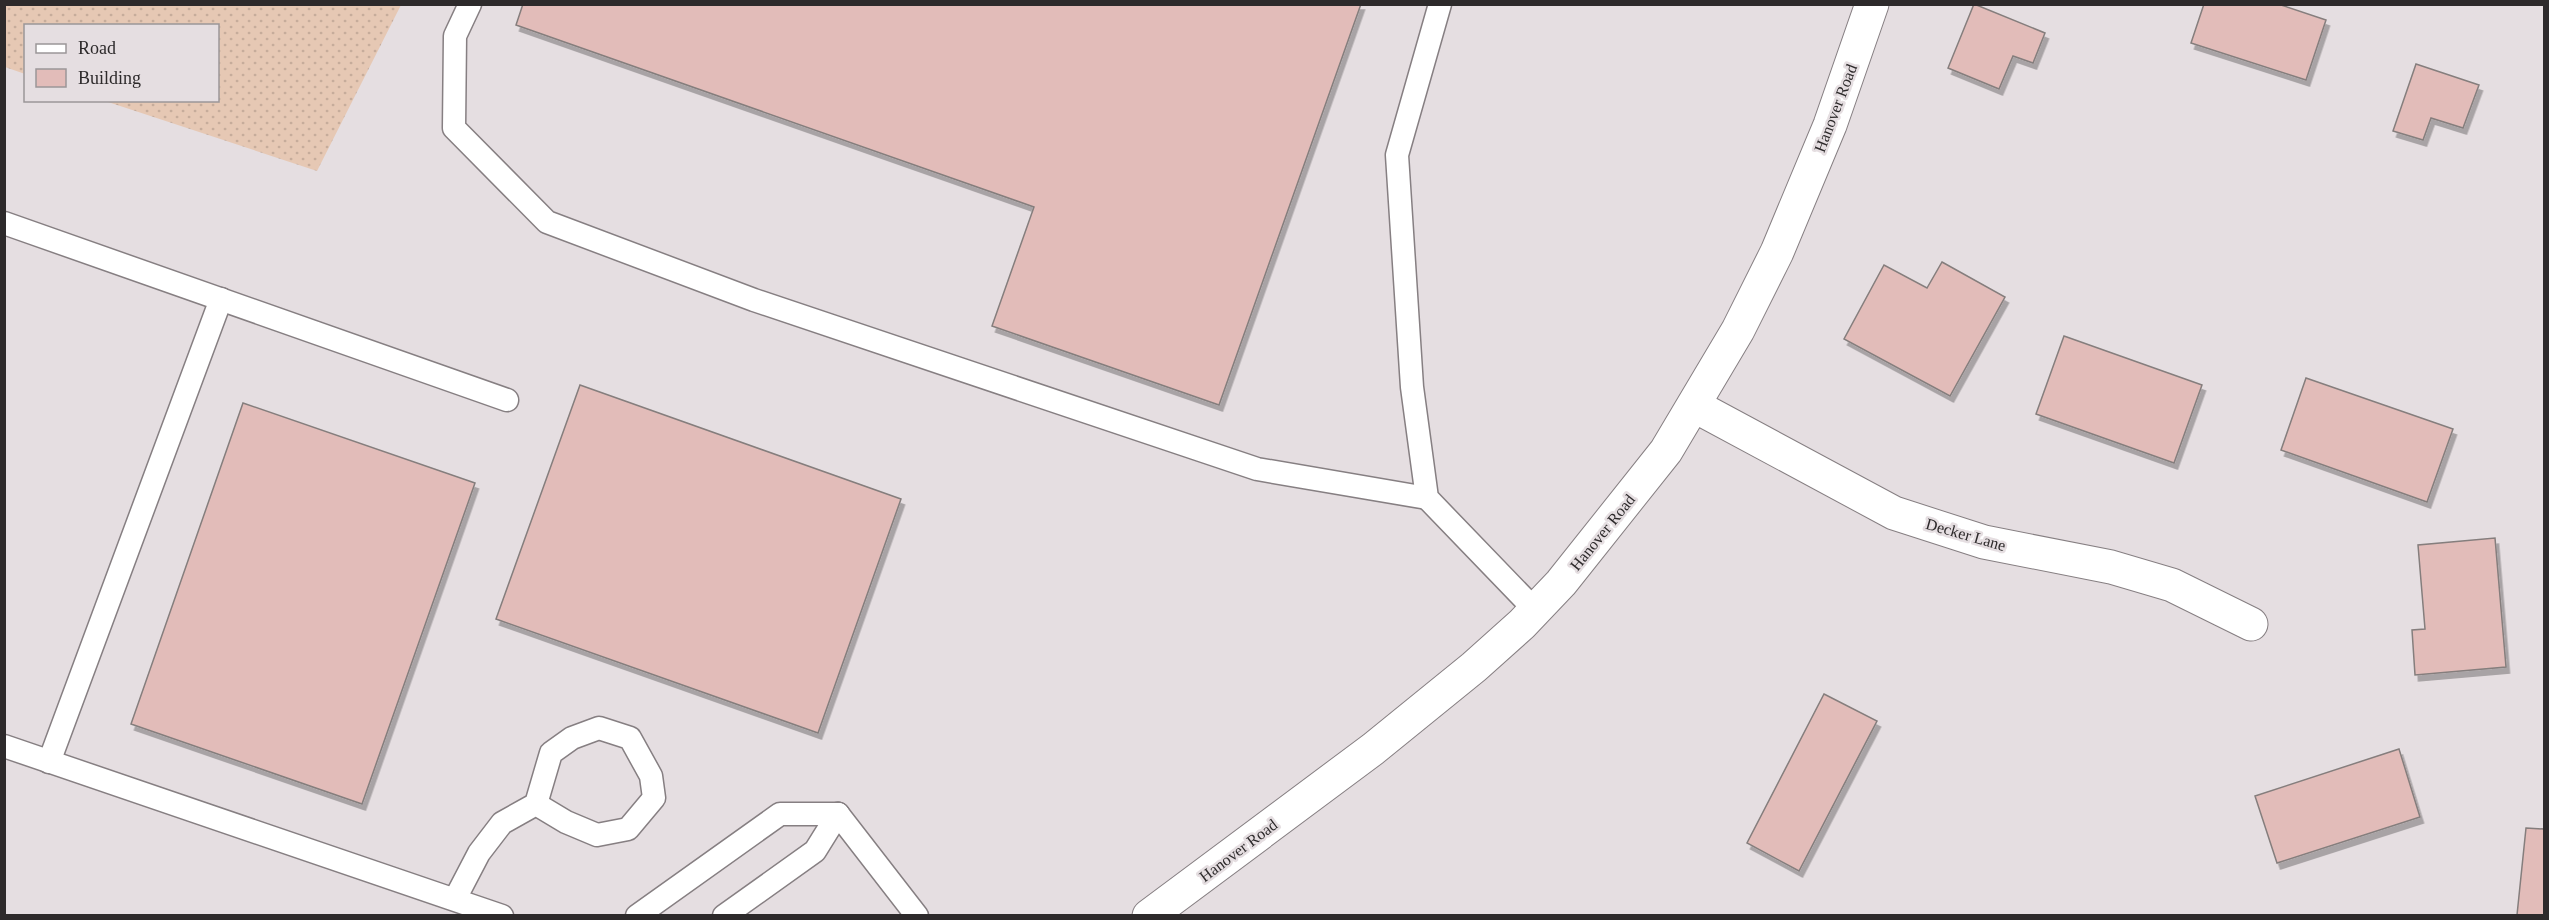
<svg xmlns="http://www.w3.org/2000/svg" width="2549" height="920" font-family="Georgia,serif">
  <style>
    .grass { fill: url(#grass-dots) }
    .building { fill: #e2bcb9; stroke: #857e7d; stroke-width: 1.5; filter: url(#shadow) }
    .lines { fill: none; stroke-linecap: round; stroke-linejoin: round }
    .service-casing { stroke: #867f82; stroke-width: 25 }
    .minor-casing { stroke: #867f82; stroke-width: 35 }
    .tertiary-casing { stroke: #867f82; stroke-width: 35 }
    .service { stroke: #fff; stroke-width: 22 }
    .minor { stroke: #fff; stroke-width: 33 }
    .tertiary { stroke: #fff; stroke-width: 33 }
    .labels { text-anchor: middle; stroke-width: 5; stroke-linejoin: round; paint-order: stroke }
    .street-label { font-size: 16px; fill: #2d2a2b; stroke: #e5dee1 }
  </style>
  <defs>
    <pattern id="grass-dots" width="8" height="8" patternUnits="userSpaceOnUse" patternTransform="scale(1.5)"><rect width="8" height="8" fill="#e6c8b4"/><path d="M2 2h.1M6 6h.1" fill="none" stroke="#c6ac9b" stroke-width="1.8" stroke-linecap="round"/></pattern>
    <filter id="shadow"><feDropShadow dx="3.5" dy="6" stdDeviation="0" flood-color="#0004"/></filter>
  </defs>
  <rect width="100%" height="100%" fill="#e5dee1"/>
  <!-- grass -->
  <path class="grass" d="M5,4H401V5L317,171L105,101L218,100V26H26L25,74L5,67Z"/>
  <!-- building -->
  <g class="building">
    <path d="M523,4H1361L1219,405L992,326L1034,207L516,25Z"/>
    <path d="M1974,4L2045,33L2033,63L2013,56L1999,89L1948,68Z"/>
    <path d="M2204,4H2278L2326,20L2306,80L2191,43Z"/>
    <path d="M2416,64L2479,85L2463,128L2431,118L2423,140L2393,131Z"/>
    <path d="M1942,262L2005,297L1950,396L1844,339L1884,265L1927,288Z"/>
    <path d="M2064,336L2202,385L2174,463L2036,414Z"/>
    <path d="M2306,378L2453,429L2427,502L2281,450Z"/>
    <path d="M580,385L901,499L818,733L496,619Z"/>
    <path d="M243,403L475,483L362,804L131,724Z"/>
    <path d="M2495,538L2506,667L2415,675L2412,630L2425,629L2418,545Z"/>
    <path d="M1824,694L1877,721L1799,871L1747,843Z"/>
    <path d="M2399,749L2420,817L2277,863L2255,796Z"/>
    <path d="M2526,828L2544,829V916L2517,915Z"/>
  </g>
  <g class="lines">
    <defs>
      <g id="service">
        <path d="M470,4L455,36L454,128L547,222L754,300L1257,469L1427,498"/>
        <path d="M1440,4L1397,155L1412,387L1427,498L1535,610"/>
        <path d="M4,223L507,400"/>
        <path d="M4,746L502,916"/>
        <path d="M49,762L221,299"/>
        <path d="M838,814L917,916"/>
        <path d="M455,899L479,853L502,823L536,804L551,753L572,738L599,728L630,738L651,776L654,798L628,829L597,835L566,822L536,804"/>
        <path d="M637,916L780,814H838"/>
        <path d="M724,916L815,851L838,814"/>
      </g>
      <path id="minor" d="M1695,406L1894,513L1984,542L2111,567L2172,585L2251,624"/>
      <path id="tertiary" d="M1149,916L1373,749L1474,667L1522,624L1561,583L1666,451L1738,330L1777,252L1830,125L1872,4"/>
    </defs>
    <!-- service casing -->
    <use href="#service" class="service-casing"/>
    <!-- minor casing -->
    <use href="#minor" class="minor-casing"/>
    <!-- tertiary casing -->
    <use href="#tertiary" class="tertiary-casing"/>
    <!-- service -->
    <use href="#service" class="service"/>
    <!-- minor -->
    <use href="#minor" class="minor"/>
    <!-- tertiary -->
    <use href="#tertiary" class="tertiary"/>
  </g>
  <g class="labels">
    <!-- street labels -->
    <g class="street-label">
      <text transform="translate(1835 108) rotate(-69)" y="6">Hanover Road</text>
      <text transform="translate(1602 532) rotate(-51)" y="6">Hanover Road</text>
      <text transform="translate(1966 534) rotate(16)" y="6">Decker Lane</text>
      <text transform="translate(1238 850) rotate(-37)" y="6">Hanover Road</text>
    </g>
  </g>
  <!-- border -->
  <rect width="2549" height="920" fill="none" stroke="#2d2a2b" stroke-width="12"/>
  <!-- legend -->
  <rect x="24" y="24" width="195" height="78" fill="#e5dee1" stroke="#9b9698" stroke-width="1.5"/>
  <rect x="36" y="44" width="30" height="9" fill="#ffffff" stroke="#9b9698" stroke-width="1.5"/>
  <text x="78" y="54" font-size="18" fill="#2d2a2b">Road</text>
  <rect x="36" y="69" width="30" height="18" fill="#e2bcb9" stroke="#9b9698" stroke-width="1.5"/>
  <text x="78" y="84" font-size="18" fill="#2d2a2b">Building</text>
</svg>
